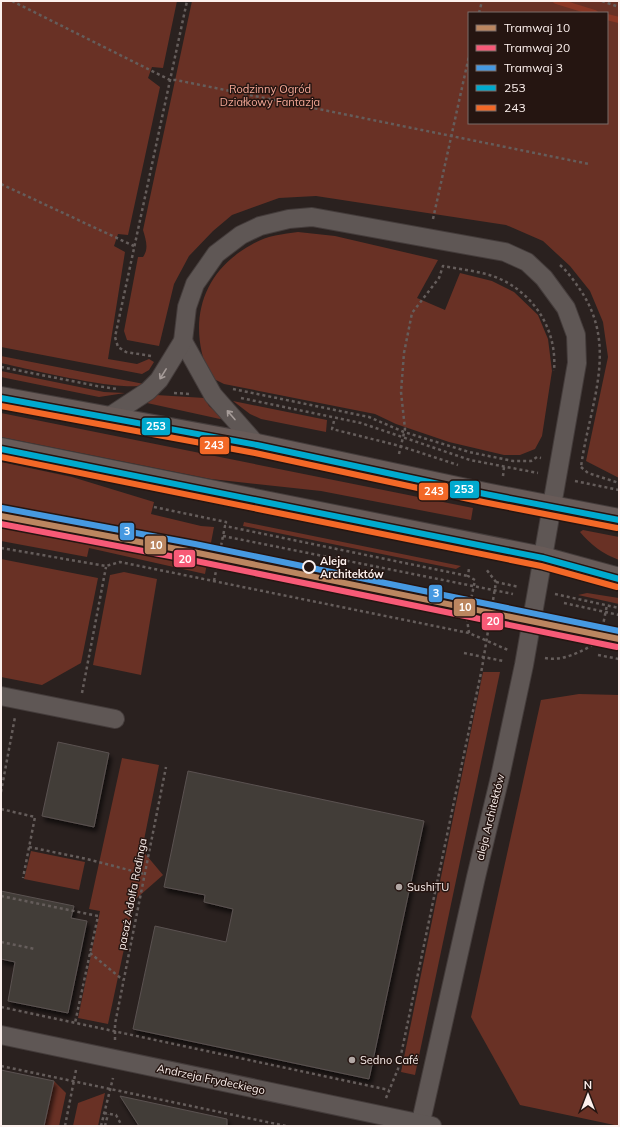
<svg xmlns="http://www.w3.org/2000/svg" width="620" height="1127" font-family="Mulish,sans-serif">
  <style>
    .green { fill: #693125; fill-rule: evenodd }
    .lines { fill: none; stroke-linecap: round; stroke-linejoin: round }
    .stream { stroke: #8b3725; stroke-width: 6 }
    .building { fill: #433c39; stroke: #5a5250; filter: url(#shadow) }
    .street-casing { stroke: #443c3b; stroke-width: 20 }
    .primary-casing { stroke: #443c3b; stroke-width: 24 }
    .path { stroke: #655d5b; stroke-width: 2.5; stroke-dasharray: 3 3; stroke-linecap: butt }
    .street { stroke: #5f5755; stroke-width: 18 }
    .primary { stroke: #685b58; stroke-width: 22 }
    .bus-1-casing { stroke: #251511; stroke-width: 9 }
    .bus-2-casing { stroke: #251511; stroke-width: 9 }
    .bus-1 { stroke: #00a9ce; stroke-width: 6 }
    .bus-2 { stroke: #f36827; stroke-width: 6 }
    .tram-1-casing { stroke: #251511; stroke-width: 9 }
    .tram-2-casing { stroke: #251511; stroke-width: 9 }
    .tram-3-casing { stroke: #251511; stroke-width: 9 }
    .tram-1 { stroke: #bb8660; stroke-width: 6 }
    .tram-2 { stroke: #f75a77; stroke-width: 6 }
    .tram-3 { stroke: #4699e1; stroke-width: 6 }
    .oneway { stroke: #a69c99 }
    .stop-dot { fill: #251511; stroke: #fcf0ed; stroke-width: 2 }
    .poi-dot { fill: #b2a8a5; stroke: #251511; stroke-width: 1.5 }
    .labels { text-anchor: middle; stroke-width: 3; stroke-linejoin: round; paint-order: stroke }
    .park-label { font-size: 11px; fill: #f5a897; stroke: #251511 }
    .stop-label { font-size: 11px; font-weight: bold; fill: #fcf0ed; stroke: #251511; text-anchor: start }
    .street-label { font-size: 11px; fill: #fcf0ed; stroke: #251511 }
    .poi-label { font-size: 11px; fill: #fcf0ed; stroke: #251511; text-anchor: start }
    .line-badge { stroke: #251511; stroke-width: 1.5 }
    .badge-label { font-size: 11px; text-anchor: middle; font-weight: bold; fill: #fff }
  </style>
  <defs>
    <filter id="shadow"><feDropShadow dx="2.5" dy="4.5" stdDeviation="2" flood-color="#0009"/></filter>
  </defs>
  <rect width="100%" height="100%" fill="#2a211f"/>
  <!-- green -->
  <g class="green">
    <path d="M1,1H177L163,68L152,67L148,78L160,87L128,235L118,234L114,246L125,252L108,359L137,364L149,359L154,362L149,370L142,374L1,347Z"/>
    <path d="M192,1H619V478L586,461L608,357L603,322L590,291L570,266L543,241L506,225L316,196L279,198L232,215L213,231L189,256L174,284L159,346L127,340L124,331L138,257H143C149,249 146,240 143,230ZM469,13H607V123H469Z"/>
    <path d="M298,232L335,236L438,260L417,298L445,310L460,273L492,281L514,292L538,315L548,339L552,371L542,436L535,449L520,455H504L449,442L396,424L375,414L224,384L210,377C187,325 200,273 251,245C265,236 282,234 298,232Z"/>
    <path d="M1,356L144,384C129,394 24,368 1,363Z"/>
    <path d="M1,371L104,392L125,393L99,397L1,377Z"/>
    <path d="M156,395L205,398L209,406L223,418L220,419L147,403Z"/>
    <path d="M233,401L327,420L326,432L261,419L250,414Z"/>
    <path d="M1,413L473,508L471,520L321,491L211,479L1,437Z"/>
    <path d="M1,462L72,477L154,502L151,514L201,526L214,527L205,574L89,548L87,557L1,541Z"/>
    <path d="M244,522L461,566L456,569L243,526Z"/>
    <path d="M583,530L619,537V560C603,554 591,545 580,532Z"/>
    <path d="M1,559L98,578L81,663L42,685L1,677Z"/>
    <path d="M124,572L157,579L141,675L93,665L110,575Z"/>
    <path d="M587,593L619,598V604L578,595Z"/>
    <path d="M483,672H500L415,1075L401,1072Z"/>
    <path d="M579,694L619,695V1126L520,1105L471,1017L541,700Z"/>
    <path d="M122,758L159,765L142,850L163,875L130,904L128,912L131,916L108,1024L78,1018L100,911L89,909Z"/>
    <path d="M31,851L85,862L79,890L24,879Z"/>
    <path d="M54,1081L66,1093L59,1126H44Z"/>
    <path d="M105,1093L98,1126H73L78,1103Z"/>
  </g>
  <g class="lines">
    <!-- stream -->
    <g class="stream">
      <path d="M556,1L595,13"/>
      <path d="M607,17L619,20"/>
    </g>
  </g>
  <!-- building -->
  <g class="building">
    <path d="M58,742L109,753L94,827L42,816Z"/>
    <path d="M188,771L424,821L369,1079L133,1029L155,926L226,942L233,909L204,902L205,895L164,887Z"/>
    <path d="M1,891L74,906L71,918L87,921L68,1013L8,1001L15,962L1,959Z"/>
    <path d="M1,1070L54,1081L44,1126H1Z"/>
    <path d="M120,1096L227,1119V1126H139Z"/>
  </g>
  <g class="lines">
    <defs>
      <g id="street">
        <path d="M183,341L213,395L257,445"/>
        <path d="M107,418L148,391L159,380L183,341L187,307L195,284L216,254L241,235L260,226L289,219L312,217L505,252L527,262L544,278L566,308L576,335L577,363L524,665L500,777L476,877L420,1126"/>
        <path d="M1,696L115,719"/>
        <path d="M1,1035L432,1126"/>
      </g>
      <g id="primary">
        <path d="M1,398L257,445L485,494L619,520"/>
        <path d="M1,449L543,558L619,579"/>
      </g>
    </defs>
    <!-- street casing -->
    <use href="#street" class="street-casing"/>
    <!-- primary casing -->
    <use href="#primary" class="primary-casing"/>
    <!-- path -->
    <g class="path">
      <path d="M12,1L170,80H176L589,164"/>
      <path d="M602,1L619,7"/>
      <path d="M479,13L482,1"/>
      <path d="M1,184L134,246"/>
      <path d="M433,219L469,56"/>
      <path d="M560,265C568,272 575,282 581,291C619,348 589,406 581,467"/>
      <path d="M151,356L126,352L118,347L115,337L187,1"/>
      <path d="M1,367L97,386L117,389"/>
      <path d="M233,389L369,417L404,432L469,452L513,461H531L537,457L541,458"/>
      <path d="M174,393L191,394"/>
      <path d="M241,398L361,423L470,460L538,473"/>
      <path d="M334,421L332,429L400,446L458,465"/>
      <path d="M399,454L405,429L401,392L404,353L412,313L439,278L443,266C464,270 490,272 508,283C540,302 557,335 554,371"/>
      <path d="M581,467L588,473L619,483"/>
      <path d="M503,476L504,467"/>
      <path d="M575,481L619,490"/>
      <path d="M154,507L226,522L225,526"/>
      <path d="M223,536L513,594"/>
      <path d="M1,548L106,566L120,562L469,633L508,650"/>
      <path d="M216,568L335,589L467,619"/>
      <path d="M214,581L225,526L468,576"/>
      <path d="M496,582L519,587"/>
      <path d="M555,594L619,608"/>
      <path d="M564,603L619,615"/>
      <path d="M469,633L467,619L475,580L468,576L469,568"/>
      <path d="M464,653L503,661"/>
      <path d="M598,655L619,659"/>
      <path d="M545,658C563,662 586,650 600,640L607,605"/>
      <path d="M82,693L106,567"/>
      <path d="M1,792L15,717"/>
      <path d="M1,809L35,817L23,878"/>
      <path d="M29,847L87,859L144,874"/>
      <path d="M1,896L98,916L75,1023"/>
      <path d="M1,942L35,949"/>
      <path d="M90,953L123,980"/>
      <path d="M1,1007L389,1090"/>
      <path d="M115,1040V1024L166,767"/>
      <path d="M1,1066L286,1126"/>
      <path d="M386,1098L398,1069L482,668L496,582L486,569"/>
      <path d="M104,1113L116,1115L122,1126"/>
      <path d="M65,1126L76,1070"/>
      <path d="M101,1126L113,1078"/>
      <path d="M105,1126L108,1114"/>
    </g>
    <!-- street -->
    <use href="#street" class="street"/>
    <!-- primary -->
    <use href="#primary" class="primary"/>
    <defs>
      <g id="bus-1">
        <path d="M1,398L257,445L485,494L619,520"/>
        <path d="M1,449L543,558L619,579"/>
      </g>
      <g id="bus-2">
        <path d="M1,406L255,453L483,502L617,528"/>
        <path d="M1,457L541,566L617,587"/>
      </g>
    </defs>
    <!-- bus-1 casing -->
    <use href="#bus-1" class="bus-1-casing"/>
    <!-- bus-2 casing -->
    <use href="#bus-2" class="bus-2-casing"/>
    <!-- bus-1 -->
    <use href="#bus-1" class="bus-1"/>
    <!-- bus-2 -->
    <use href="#bus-2" class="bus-2"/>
    <defs>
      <path id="tram-1" d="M1,516L193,552L619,639"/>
      <path id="tram-2" d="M1,524L191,560L617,647"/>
      <path id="tram-3" d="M2,508L195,544L619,631"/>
    </defs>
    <!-- tram-1 casing -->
    <use href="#tram-1" class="tram-1-casing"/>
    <!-- tram-2 casing -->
    <use href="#tram-2" class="tram-2-casing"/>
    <!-- tram-3 casing -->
    <use href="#tram-3" class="tram-3-casing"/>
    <!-- tram-1 -->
    <use href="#tram-1" class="tram-1"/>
    <!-- tram-2 -->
    <use href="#tram-2" class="tram-2"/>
    <!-- tram-3 -->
    <use href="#tram-3" class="tram-3"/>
  </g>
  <!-- one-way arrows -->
  <defs><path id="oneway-shaft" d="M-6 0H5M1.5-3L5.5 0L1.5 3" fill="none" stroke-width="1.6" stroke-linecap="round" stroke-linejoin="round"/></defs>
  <g class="oneway">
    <use href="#oneway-shaft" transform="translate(163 374) rotate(122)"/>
    <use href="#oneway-shaft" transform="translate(231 415) rotate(-131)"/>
  </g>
  <!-- markers -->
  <circle class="stop-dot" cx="309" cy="567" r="6"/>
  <g class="poi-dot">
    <circle cx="399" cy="887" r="4"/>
    <circle cx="352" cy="1060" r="4"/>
  </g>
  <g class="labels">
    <!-- park labels -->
    <g class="park-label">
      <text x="270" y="93">Rodzinny Ogród<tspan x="270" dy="13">Działkowy Fantazja</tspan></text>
    </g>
    <!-- stop labels -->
    <g class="stop-label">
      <text x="320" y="565">Aleja<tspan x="320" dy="13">Architektów</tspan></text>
    </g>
    <!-- street labels -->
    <g class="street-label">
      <text transform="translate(490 817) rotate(-76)" y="4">aleja Architektów</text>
      <text transform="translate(132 894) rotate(-79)" y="4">pasaż Adolfa Radinga</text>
      <text transform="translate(211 1079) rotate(12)" y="4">Andrzeja Frydeckiego</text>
    </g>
    <!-- poi labels -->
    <g class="poi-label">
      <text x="407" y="891">SushiTU</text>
      <text x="360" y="1064">Sedno Café</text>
    </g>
  </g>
  <g class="line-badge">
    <rect x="141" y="417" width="30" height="19" rx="4" fill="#00a9ce"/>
    <rect x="199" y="436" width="31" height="19" rx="4" fill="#f36827"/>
    <rect x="449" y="480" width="31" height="19" rx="4" fill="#00a9ce"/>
    <rect x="418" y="482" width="31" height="19" rx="4" fill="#f36827"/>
    <rect x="119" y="522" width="16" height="19" rx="4" fill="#4699e1"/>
    <rect x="144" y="535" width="23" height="20" rx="4" fill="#bb8660"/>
    <rect x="173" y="549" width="23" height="19" rx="4" fill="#f75a77"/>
    <rect x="428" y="584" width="15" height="19" rx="4" fill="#4699e1"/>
    <rect x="453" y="598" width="23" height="19" rx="4" fill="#bb8660"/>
    <rect x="481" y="612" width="23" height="19" rx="4" fill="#f75a77"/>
  </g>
  <g class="badge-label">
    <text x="156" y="430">253</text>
    <text x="214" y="449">243</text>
    <text x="464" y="493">253</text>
    <text x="434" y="495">243</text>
    <text x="127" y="535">3</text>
    <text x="156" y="549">10</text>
    <text x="185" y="563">20</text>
    <text x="436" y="597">3</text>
    <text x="465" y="611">10</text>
    <text x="493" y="625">20</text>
  </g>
  <!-- border -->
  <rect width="620" height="1127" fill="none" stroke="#fcf0ed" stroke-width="4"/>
  <!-- legend -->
  <rect x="468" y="12" width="140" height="112" fill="#251511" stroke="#7b6d69"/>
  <rect x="476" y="25" width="20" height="6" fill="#bb8660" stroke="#7b6d69"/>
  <text x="504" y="32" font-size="12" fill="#fcf0ed">Tramwaj 10</text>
  <rect x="476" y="45" width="20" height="6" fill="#f75a77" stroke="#7b6d69"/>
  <text x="504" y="52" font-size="12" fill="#fcf0ed">Tramwaj 20</text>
  <rect x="476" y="65" width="20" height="6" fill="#4699e1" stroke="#7b6d69"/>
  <text x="504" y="72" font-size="12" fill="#fcf0ed">Tramwaj 3</text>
  <rect x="476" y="85" width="20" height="6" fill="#00a9ce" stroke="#7b6d69"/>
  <text x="504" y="92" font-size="12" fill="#fcf0ed">253</text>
  <rect x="476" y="105" width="20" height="6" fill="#f36827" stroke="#7b6d69"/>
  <text x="504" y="112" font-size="12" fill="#fcf0ed">243</text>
  <!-- north arrow -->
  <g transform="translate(588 1095)" stroke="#251511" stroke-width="3" paint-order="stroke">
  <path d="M0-3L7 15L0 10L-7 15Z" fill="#fcf0ed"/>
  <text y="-6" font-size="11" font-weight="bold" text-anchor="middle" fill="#fcf0ed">N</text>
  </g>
</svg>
